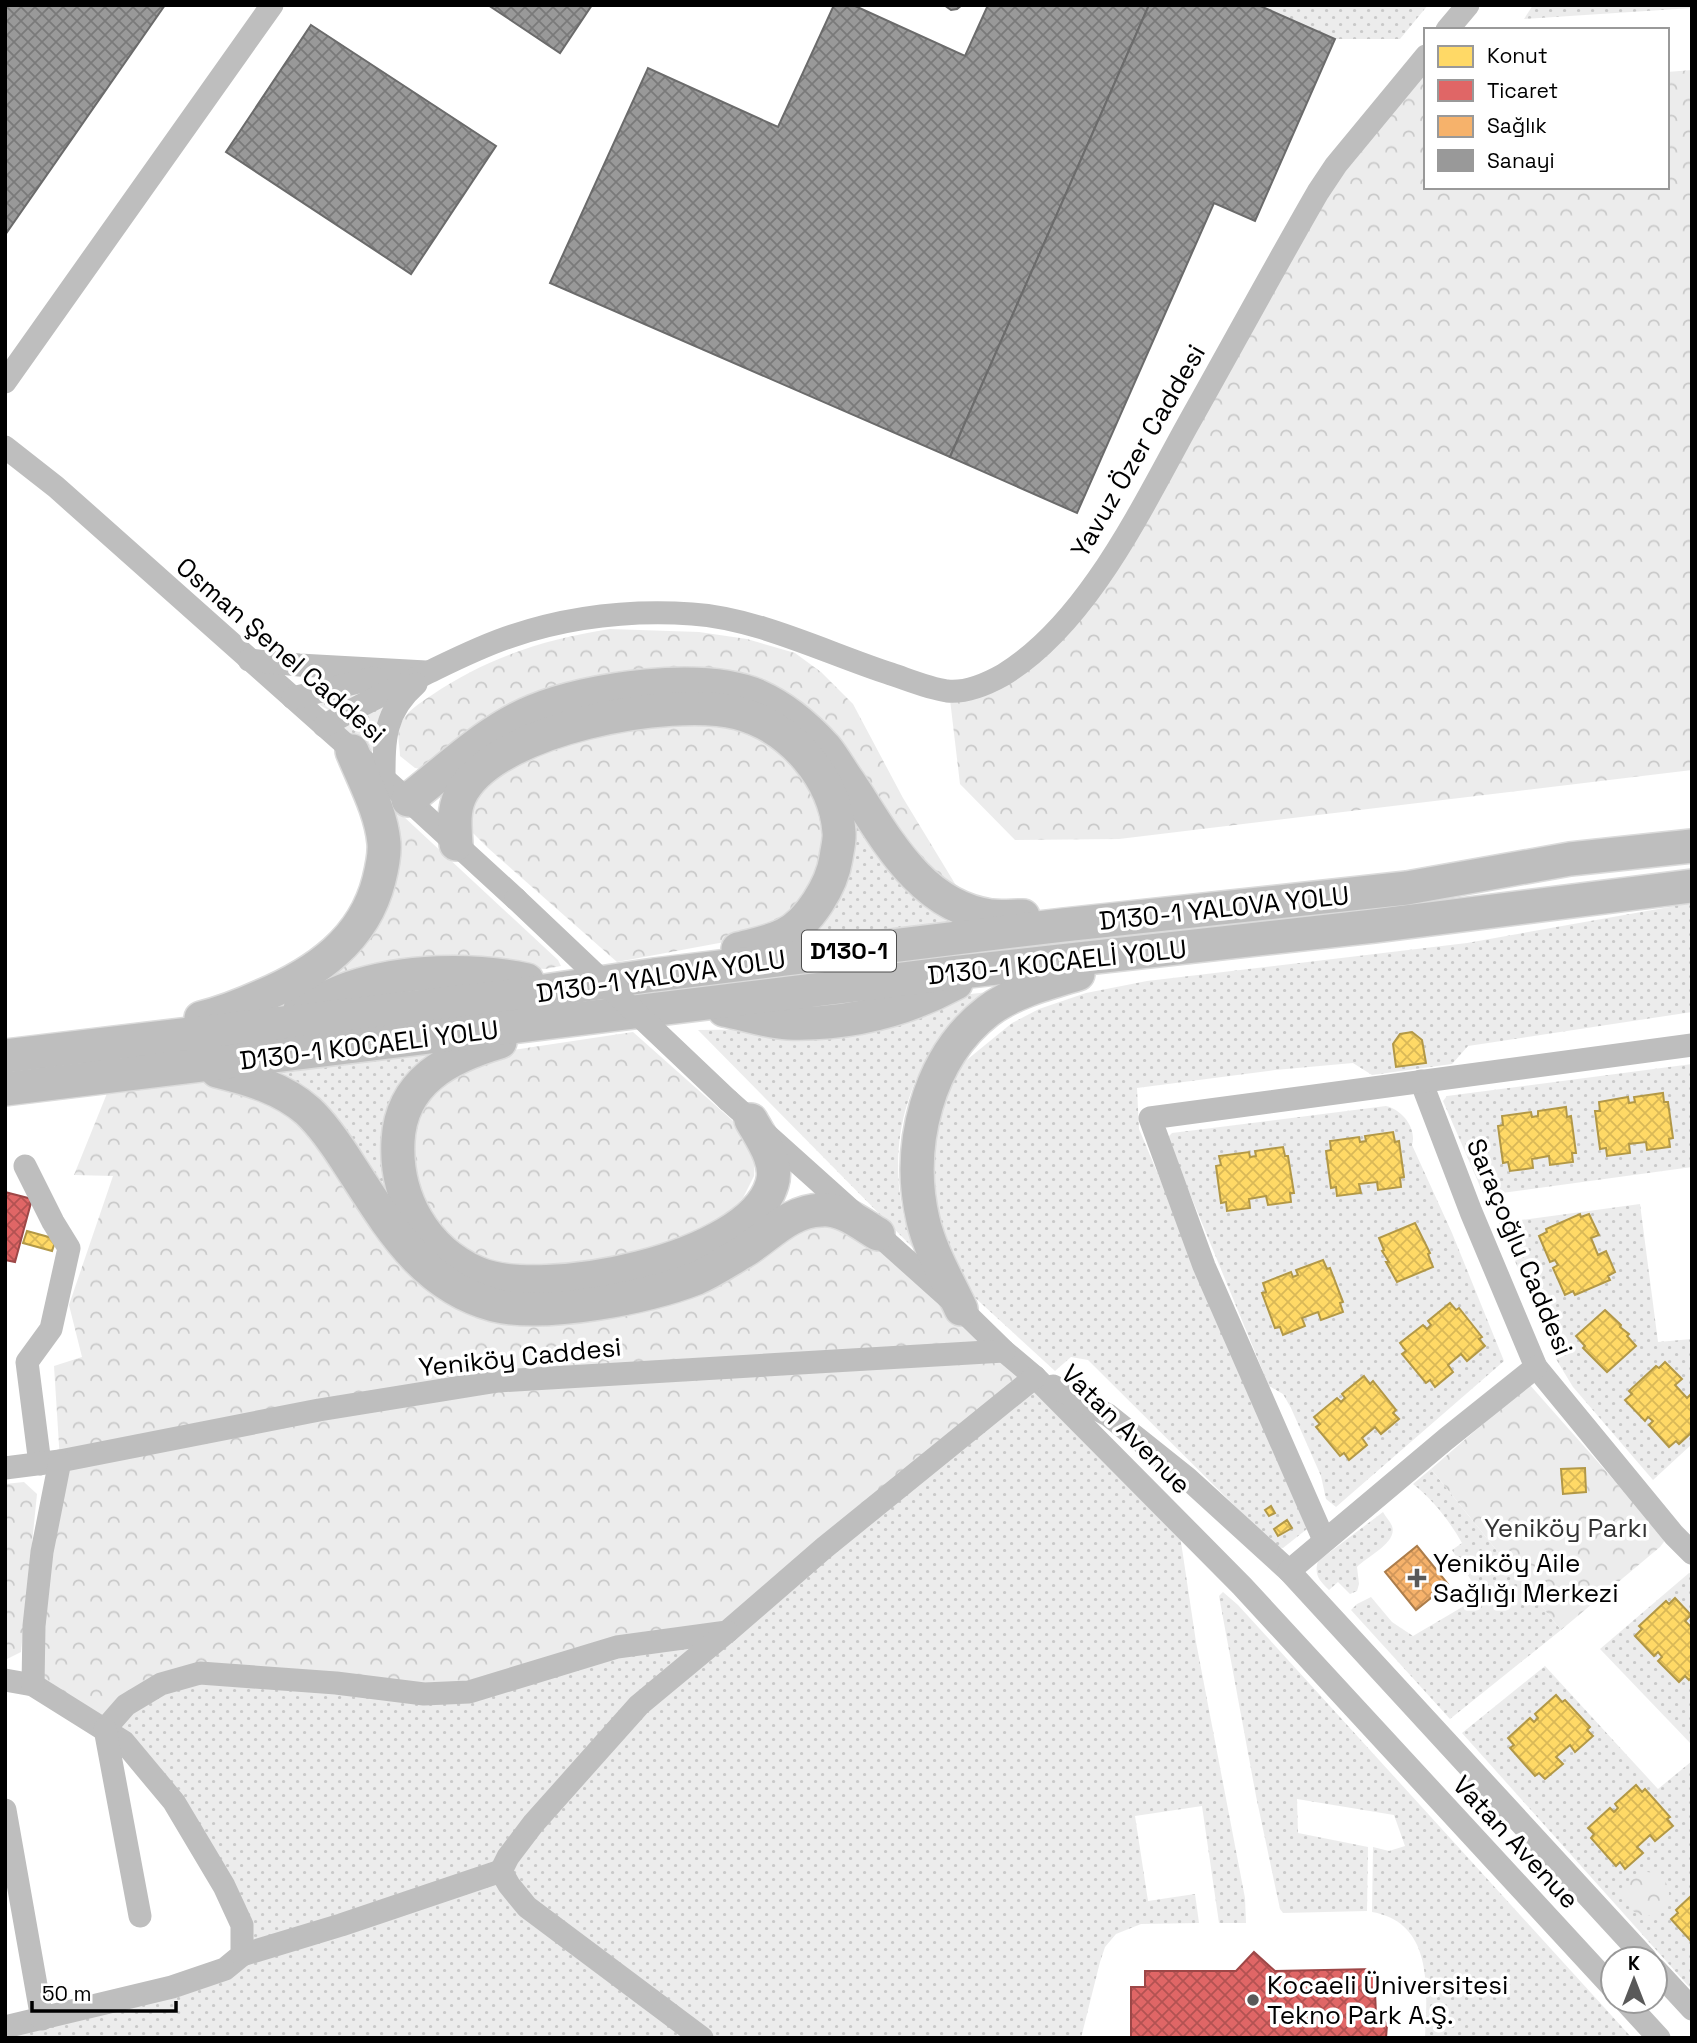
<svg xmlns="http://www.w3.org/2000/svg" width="1697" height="2043" font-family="'Space Grotesk',sans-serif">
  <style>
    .grass { fill: url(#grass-dots) }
    .forest { fill: url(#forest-crowns) }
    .homes { fill: url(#homes-cross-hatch); stroke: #b29847; stroke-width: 2 }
    .shops { fill: url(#shops-cross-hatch); stroke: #9d4747; stroke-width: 2 }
    .health { fill: url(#health-cross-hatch); stroke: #ac7d4b; stroke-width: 2 }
    .industry { fill: url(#industry-cross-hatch); stroke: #6b6b6b; stroke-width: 2 }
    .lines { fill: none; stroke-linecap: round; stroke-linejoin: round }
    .highway-casing { stroke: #dbdbdb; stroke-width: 36 }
    .minor { stroke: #bebebe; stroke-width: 23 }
    .highway { stroke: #bebebe; stroke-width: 33 }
    .minor-bridge { stroke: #bebebe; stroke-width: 23 }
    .poi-dot { fill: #595959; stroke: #fff; stroke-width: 2.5 }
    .labels { text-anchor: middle; stroke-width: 7; stroke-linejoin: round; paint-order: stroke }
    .shield { fill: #fff; stroke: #4c4c4c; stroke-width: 2 }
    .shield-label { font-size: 24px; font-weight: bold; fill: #000 }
    .street-label { font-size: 26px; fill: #000; stroke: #fff }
    .park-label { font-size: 26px; fill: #333; stroke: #fff }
    .poi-label { font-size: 26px; fill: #000; stroke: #fff; text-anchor: start }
  </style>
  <defs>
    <pattern id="grass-dots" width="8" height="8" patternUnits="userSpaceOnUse" patternTransform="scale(1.75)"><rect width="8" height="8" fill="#ececec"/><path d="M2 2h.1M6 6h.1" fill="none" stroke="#c9c9c9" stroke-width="1.8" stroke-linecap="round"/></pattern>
    <pattern id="forest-crowns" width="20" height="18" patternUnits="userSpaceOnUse" patternTransform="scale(1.75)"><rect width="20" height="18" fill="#ececec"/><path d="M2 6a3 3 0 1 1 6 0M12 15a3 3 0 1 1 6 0" fill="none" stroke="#c9c9c9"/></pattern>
    <pattern id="homes-cross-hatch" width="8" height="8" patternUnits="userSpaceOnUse" patternTransform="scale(1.75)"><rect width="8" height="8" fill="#ffd966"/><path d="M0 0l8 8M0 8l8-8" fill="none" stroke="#d9b857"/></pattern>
    <pattern id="shops-cross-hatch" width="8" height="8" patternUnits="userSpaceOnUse" patternTransform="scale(1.75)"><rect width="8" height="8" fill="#e06666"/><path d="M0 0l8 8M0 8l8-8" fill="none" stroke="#b35252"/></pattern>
    <pattern id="health-cross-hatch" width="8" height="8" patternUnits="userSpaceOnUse" patternTransform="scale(1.75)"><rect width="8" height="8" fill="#f6b26b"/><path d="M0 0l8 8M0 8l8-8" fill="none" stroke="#d1975b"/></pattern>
    <pattern id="industry-cross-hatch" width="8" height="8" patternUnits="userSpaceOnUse" patternTransform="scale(1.75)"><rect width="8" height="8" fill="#999"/><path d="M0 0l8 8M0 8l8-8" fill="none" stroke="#7a7a7a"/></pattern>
  </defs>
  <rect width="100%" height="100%" fill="#fff"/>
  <!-- grass -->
  <g class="grass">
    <path d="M1258,5H1428L1400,39H1335Z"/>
    <path d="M1533,5H1692V8L1524,19Z"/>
    <path d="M379,683L330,711L320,705L321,702Z"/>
    <path d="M386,702L375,747L371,753L344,729V726Z"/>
    <path d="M839,795L967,924L797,941Z"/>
    <path d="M1692,903V1012L1468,1046L1452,1064L1372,1075L1353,1063L1275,1070L1137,1088L1139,1129L1307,1529L1283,1548L1276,1547L1088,1360L1071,1357L1055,1371L971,1294L950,1261L925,1182L948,1080L963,1063L1012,1023L1039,1009L1086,993L1147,981L1467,943Z"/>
    <path d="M996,991C979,1007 948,1029 935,1046C904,1091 892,1147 901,1201C903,1217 909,1233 913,1248L698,1030L781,1029L946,997Z"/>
    <path d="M432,1052L404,1081L396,1209L263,1076Z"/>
    <path d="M1692,1064V1167L1487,1195L1483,1193L1443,1101L1447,1096Z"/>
    <path d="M1386,1106C1403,1110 1417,1129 1412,1145L1452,1233L1504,1361L1336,1507L1326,1499L1321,1476L1291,1408L1283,1394L1269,1386L1167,1138L1172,1133Z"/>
    <path d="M1640,1204L1658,1342L1692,1339V1444L1653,1480L1573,1387L1556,1359L1499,1223Z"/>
    <path d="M1035,1377L1178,1522L1196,1642L1245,1898L1246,1923H1219L1202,1806L1135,1816L1148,1901L1195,1894L1199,1923L1141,1924L1116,1934L1105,1947L1100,1962L1081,2038H5L242,1955L224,1886L105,1729L126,1705Z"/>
    <path d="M1431,1469L1561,1630L1450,1719L1351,1610L1357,1604L1371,1597L1392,1622L1413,1636L1481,1596L1452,1550L1462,1543C1449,1520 1433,1500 1413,1484Z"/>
    <path d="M1383,1512C1385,1516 1390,1521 1392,1526C1398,1543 1366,1557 1357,1567L1359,1584L1357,1591L1350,1594L1338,1582L1329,1590C1319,1580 1314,1575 1318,1561Z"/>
    <path d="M1689,1573L1692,1574V1745L1600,1649Z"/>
    <path d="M1223,1592L1238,1605L1632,2038H1425C1427,1989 1434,1923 1372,1912L1373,1847L1389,1851L1405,1846L1394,1815L1297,1799L1298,1833L1368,1847L1367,1911L1283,1913L1280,1909L1256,1796L1219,1596Z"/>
    <path d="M1545,1666L1658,1789L1692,1761V1990L1462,1733Z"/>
  </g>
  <!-- forest -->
  <g class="forest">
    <path d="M1426,56V187H1667V72L1692,70V770L1119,839L1015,840L960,784L949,691L972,689L1063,621L1273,268Z"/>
    <path d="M610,629L699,632L747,639L795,653L821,672L853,704L903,798L960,892L939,882L787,695L426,770L415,768L400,756C400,748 397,737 399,729C403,713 420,703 432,695C486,658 545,639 610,629Z"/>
    <path d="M716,722L762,736L801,772L814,797L821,829V854L815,877L804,900L786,918L730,941L617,962L488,848L471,831L474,798L505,767L570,735Z"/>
    <path d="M388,802L558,960L561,966L545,969L488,966L313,980L343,958Z"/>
    <path d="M633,1032L741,1128L755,1156L754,1176L743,1198L723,1217L695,1236L609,1261L513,1269L475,1259L444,1234L412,1181L411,1117L429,1089L493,1053Z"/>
    <path d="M197,1067L285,1095L456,1290L837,1210L1035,1377L727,1632L469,1692L200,1673L105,1729L33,1685L60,1461L54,1366L82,1357L69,1305L113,1176L74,1175L114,1076Z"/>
    <path d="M1529,1384L1666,1539L1660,1547L1561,1630L1431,1469Z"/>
    <path d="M24,1482L37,1494L21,1652L5,1660V1484Z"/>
    <circle cx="1647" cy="1894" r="22"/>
  </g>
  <!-- homes -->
  <g class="homes">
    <path d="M1412,1032L1422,1040L1426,1063L1396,1067L1393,1044L1400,1034Z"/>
    <path d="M1663,1093L1664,1102H1668L1673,1138L1669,1139L1670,1147L1647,1150L1646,1142L1629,1144L1630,1153L1607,1156L1606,1148L1600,1149L1595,1111H1600L1599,1102L1628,1097L1629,1103L1635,1102L1634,1097Z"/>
    <path d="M1566,1107L1567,1117L1571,1116L1576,1153H1572L1573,1162L1550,1165L1549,1156L1532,1159L1533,1168L1510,1171L1508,1162L1503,1163L1498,1126L1503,1125L1502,1116L1531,1112L1532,1117L1538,1116V1111Z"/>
    <path d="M1393,1132L1395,1142L1399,1141L1404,1177L1400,1178L1401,1187L1378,1190L1377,1182L1359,1184L1361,1193L1337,1196L1336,1187L1331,1188L1326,1151L1331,1150L1330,1141L1359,1137L1360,1142L1366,1141L1365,1136Z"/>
    <path d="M1283,1147L1285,1156H1288L1294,1193H1290L1291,1202L1268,1205L1266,1196L1249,1199L1250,1208L1227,1211L1226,1202L1221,1203L1216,1166L1221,1165L1219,1156L1249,1152L1250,1157L1256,1156L1255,1151Z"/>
    <path d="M1580,1214L1581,1217L1589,1214L1599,1235L1591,1238L1598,1255L1606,1251L1615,1272L1608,1276L1610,1280L1575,1295L1573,1291L1565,1295L1553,1268L1558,1265L1555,1260L1550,1262L1539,1236L1547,1232L1546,1229Z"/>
    <path d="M1415,1223L1430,1253L1428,1254L1433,1267L1397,1282L1386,1262H1389L1382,1251L1384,1250L1379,1238Z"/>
    <path d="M27,1231L56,1239L52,1251L23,1243Z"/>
    <path d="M1323,1260L1327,1269L1330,1268L1343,1302L1340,1303L1343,1312L1321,1320L1318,1312L1302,1318L1305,1326L1283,1335L1280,1327L1275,1328L1262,1293L1266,1292L1263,1283L1291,1272L1293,1277L1298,1275L1296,1270Z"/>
    <path d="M1450,1303L1456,1310L1459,1308L1482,1337L1479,1339L1485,1346L1467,1361L1461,1354L1448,1365L1453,1372L1435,1387L1430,1380L1426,1383L1402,1354L1406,1351L1400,1343L1423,1325L1427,1329L1431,1325L1428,1321Z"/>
    <path d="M1605,1310L1621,1325L1620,1327L1629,1334L1627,1336L1636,1346L1607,1372L1583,1348L1585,1346L1576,1336Z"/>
    <path d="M1665,1362L1682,1379L1675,1385L1687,1398L1692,1393V1432L1679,1444L1676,1441L1669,1447L1649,1425L1653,1421L1648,1417L1645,1421L1625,1400L1632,1394L1629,1391L1656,1366L1659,1368Z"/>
    <path d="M1364,1376L1370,1384L1373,1381L1396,1410L1393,1413L1399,1419L1381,1434L1375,1427L1362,1438L1367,1445L1349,1460L1344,1453L1340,1456L1316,1427L1320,1424L1314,1417L1337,1398L1341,1402L1345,1398L1342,1394Z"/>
    <path d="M1585,1468L1586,1492L1563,1494L1561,1469Z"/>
    <path d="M1271,1506L1275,1513L1269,1516L1265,1510Z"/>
    <path d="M1287,1520L1292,1528L1278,1536L1274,1529Z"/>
    <path d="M1675,1598L1691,1615L1685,1621L1692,1628V1677L1689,1680L1685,1676L1679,1682L1658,1661L1662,1657L1658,1652L1654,1656L1635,1636L1642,1629L1639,1626L1666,1601L1669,1604Z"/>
    <path d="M1556,1695L1562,1702L1565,1700L1590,1727L1587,1730L1593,1736L1575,1752L1570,1745L1556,1757L1563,1764L1545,1779L1539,1773L1535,1776L1510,1748L1514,1745L1508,1738L1530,1718L1534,1722L1538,1718L1535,1714Z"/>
    <path d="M1636,1785L1642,1792L1645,1789L1670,1817L1667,1819L1673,1826L1655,1841L1650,1835L1637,1847L1643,1853L1625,1869L1620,1862L1616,1866L1591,1838L1594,1834L1588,1828L1610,1808L1614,1812L1618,1808L1615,1804Z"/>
    <path d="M1692,1895V1938L1690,1940L1671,1919L1678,1913L1676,1910Z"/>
  </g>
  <!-- shops -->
  <g class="shops">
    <path d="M5,1192L32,1199L15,1262L5,1260Z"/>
    <path d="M1254,1952L1275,1971L1374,1969L1376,2014L1382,2017L1387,2025L1386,2038H1131V1987H1145V1971H1236Z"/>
  </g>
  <!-- health -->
  <path class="health" d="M1417,1546L1448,1584L1416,1610L1385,1572Z"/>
  <!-- industry -->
  <g class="industry">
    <path d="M5,5H165L5,235Z"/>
    <path d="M488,5H592L560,53Z"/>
    <path d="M834,5H853L965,56L988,5H1149L950,457L550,283L648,68L778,127Z"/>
    <path d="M944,5H962L957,9L951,10Z"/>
    <path d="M1149,5H1258L1335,39L1255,221L1214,203L1077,513L950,457Z"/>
    <path d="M311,25L496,146L411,274L226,152Z"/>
  </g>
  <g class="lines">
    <defs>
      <g id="highway">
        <path d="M408,800C448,769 487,730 534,711C589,688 703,672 758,696C785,708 805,725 825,747C834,758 841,771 849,782C885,836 919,906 991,916C1001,917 1013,916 1023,916"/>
        <path d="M456,844C455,828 453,811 460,796C492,728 672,696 738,713C791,727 835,778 839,832C840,840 837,850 836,858C832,885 809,923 784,935C770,942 753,945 738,949"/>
        <path d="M300,1009C316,1003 333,994 350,988C404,970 471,968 527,980"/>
        <path d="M724,1010C745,1014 767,1022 788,1023C848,1025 904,1011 956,983"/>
        <path d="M201,1018C222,1013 242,1005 262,996C316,973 364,940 379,880C382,868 385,855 384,843C381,811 364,781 352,751"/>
        <path d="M500,1042C449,1057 401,1081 398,1141C395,1197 424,1250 477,1273C541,1301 750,1260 772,1184C779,1162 761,1138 751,1120"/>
        <path d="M5,1056L517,995L654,975L1063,925L1407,888L1570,859L1692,846"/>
        <path d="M217,1071C249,1079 282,1088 308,1111C324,1126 338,1147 350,1166C388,1224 422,1286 494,1305C546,1318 648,1297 697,1278C713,1271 729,1260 743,1252C769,1236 789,1211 821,1210C842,1208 861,1224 878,1234"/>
        <path d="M5,1089L952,973L1374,926L1692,886"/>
        <path d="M961,1309C948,1281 930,1251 923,1220C906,1147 927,1058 988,1011C1013,992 1048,983 1078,974"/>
      </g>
    </defs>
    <!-- highway casing -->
    <use href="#highway" class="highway-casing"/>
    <!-- minor -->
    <g class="minor">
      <path d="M1447,30L1468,5"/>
      <path d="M5,382L272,5"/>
      <path d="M5,447L56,487L408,800L516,899"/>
      <path d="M249,660L299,665L426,672"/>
      <path d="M293,698L374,678"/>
      <path d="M324,726C356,707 389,691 423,675C452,661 481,646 512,636C569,617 632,610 692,614C757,618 829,654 891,674C909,680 928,688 947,691C966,693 987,684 1003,675C1087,624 1141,509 1187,426C1231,348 1273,270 1318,192L1336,165L1426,56"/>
      <path d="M384,779C384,739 384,712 416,684"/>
      <path d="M1421,1081L1471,1212L1536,1367L1674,1535L1692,1553"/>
      <path d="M728,1100L961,1309L1004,1351L1035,1377L1242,1586L1613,1988"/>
      <path d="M25,1166L53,1222L69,1248L51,1329L27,1362L40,1464"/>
      <path d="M1053,1386L1108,1415L1187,1478L1289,1571L1646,1959"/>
      <path d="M5,1468L60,1461L319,1410L498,1381L1004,1351"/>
      <path d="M1324,1540L1204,1266L1150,1118L1692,1045"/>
      <path d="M1289,1571L1446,1439L1536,1367"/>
      <path d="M5,1680L33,1685L124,1742L174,1802L224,1886L242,1925V1955L225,1969L172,1987L5,2027"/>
      <path d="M33,1685L34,1626L42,1552L60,1461"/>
      <path d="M105,1729L126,1705L161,1684L200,1673L336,1683L424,1694L469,1692L617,1647L727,1632L824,1548L1035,1377"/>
      <path d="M105,1729L140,1916"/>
      <path d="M5,1810L42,2019"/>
      <path d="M242,1955L341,1925L501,1871"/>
      <path d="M1655,1969L1692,2009"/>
      <path d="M1625,2001L1659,2038"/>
      <path d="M702,2038L527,1907L509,1885L501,1871L508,1857L533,1824L639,1705L727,1632"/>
    </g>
    <!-- highway -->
    <use href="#highway" class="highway"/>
    <!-- minor-bridge -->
    <path class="minor-bridge" d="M516,899L728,1100"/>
  </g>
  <!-- markers -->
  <g class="poi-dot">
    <path d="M1413.5 1567.5h7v7h7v7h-7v7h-7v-7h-7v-7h7z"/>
    <circle cx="1253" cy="2000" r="7"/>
  </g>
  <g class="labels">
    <!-- shield labels -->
    <rect class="shield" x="802" y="930.5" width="94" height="41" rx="5"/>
    <g class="shield-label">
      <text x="849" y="959">D130-1</text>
    </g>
    <!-- street labels -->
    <g class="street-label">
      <text transform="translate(1138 451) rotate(-60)" y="9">Yavuz Özer Caddesi</text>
      <text transform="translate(281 650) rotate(41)" y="9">Osman Şenel Caddesi</text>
      <text transform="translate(1224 908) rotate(-6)" y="9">D130-1 YALOVA YOLU</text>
      <text transform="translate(1057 962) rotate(-6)" y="9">D130-1 KOCAELİ YOLU</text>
      <text transform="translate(661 976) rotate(-8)" y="9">D130-1 YALOVA YOLU</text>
      <text transform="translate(369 1045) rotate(-7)" y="9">D130-1 KOCAELİ YOLU</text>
      <text transform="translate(1520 1247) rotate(67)" y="9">Saraçoğlu Caddesi</text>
      <text transform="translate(520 1357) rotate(-6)" y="9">Yeniköy Caddesi</text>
      <text transform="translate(1126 1429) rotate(45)" y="9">Vatan Avenue</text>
      <text transform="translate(1516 1842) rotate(47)" y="9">Vatan Avenue</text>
    </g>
    <!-- park labels -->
    <g class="park-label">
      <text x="1566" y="1537">Yeniköy Parkı</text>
    </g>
    <!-- poi labels -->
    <g class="poi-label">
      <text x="1433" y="1572">Yeniköy Aile<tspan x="1433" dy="30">Sağlığı Merkezi</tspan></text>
      <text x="1267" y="1994">Kocaeli Üniversitesi<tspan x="1267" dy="30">Tekno Park A.Ş.</tspan></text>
    </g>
  </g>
  <!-- border -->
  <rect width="1697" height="2043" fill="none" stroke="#000000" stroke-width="14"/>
  <!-- legend -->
  <rect x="1424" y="28" width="245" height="161" fill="#ffffff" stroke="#999999" stroke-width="2"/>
  <rect x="1438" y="46" width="35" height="21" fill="#ffd966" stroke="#999999" stroke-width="2"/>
  <text x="1487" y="63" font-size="21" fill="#000000">Konut</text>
  <rect x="1438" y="80" width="35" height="21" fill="#e06666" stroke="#999999" stroke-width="2"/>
  <text x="1487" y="98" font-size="21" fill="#000000">Ticaret</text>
  <rect x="1438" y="116" width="35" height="21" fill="#f6b26b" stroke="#999999" stroke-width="2"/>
  <text x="1487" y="133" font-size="21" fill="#000000">Sağlık</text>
  <rect x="1438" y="150" width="35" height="21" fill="#999999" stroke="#999999" stroke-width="2"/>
  <text x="1487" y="168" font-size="21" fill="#000000">Sanayi</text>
  <!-- north arrow -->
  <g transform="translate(1634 1980)"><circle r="33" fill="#ffffff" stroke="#999999" stroke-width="2"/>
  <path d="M0-5L12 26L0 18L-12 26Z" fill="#595959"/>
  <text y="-10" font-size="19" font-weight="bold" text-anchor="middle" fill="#000000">K</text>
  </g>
  <!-- scale -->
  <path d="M32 2001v10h144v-10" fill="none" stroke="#000000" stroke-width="3.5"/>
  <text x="42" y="2001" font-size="21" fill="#000000" stroke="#ffffff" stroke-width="5" paint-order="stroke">50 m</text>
</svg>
